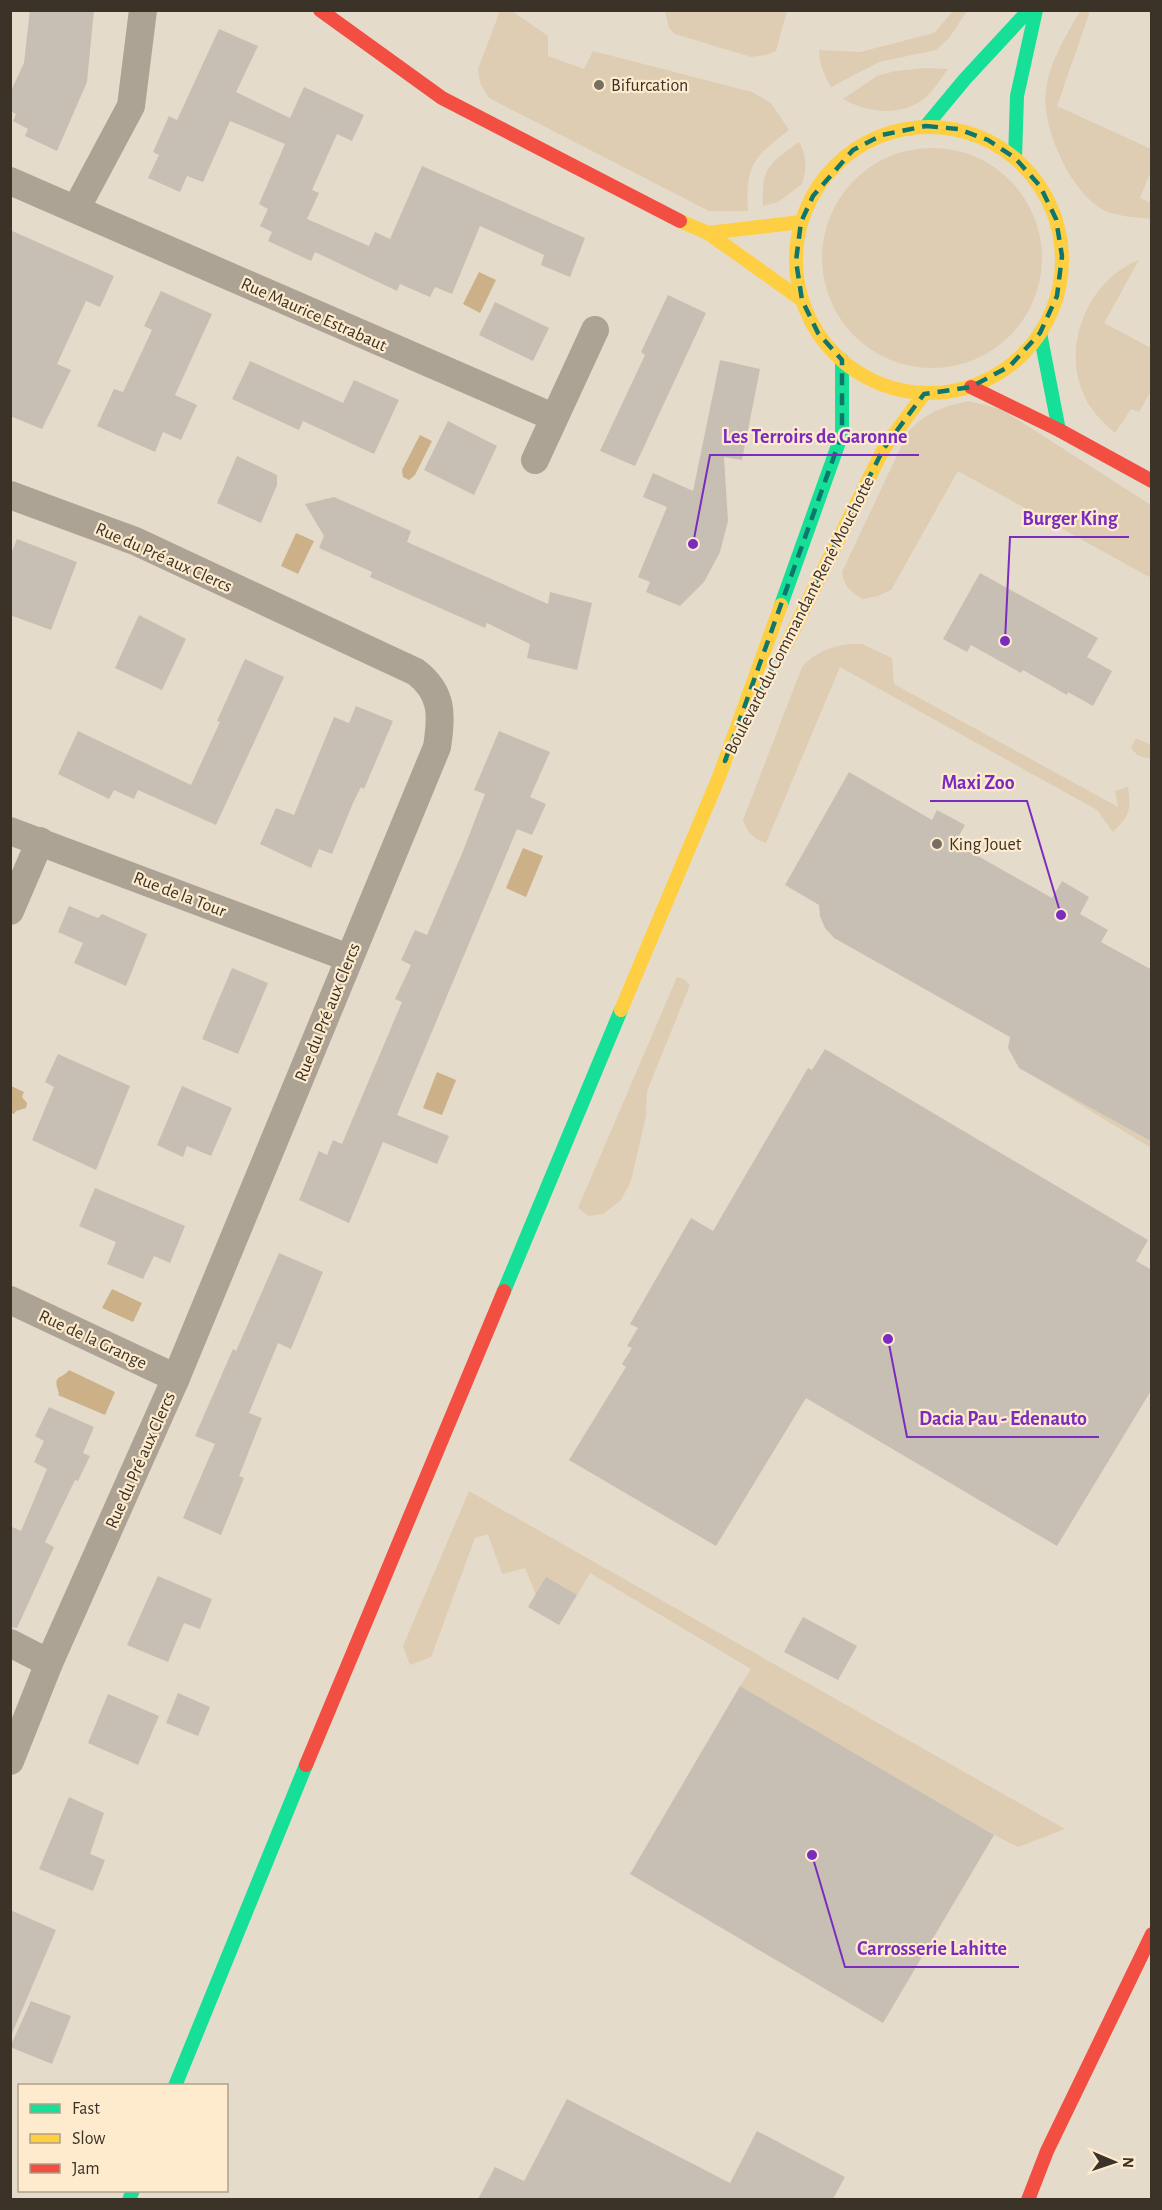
<svg xmlns="http://www.w3.org/2000/svg" width="1162" height="2210" font-family="'Alegreya Sans',sans-serif">
  <style>
    .green { fill: #decdb2 }
    .water { fill: #ccb188 }
    .building { fill: #c7bfb3 }
    .lines { fill: none; stroke-linecap: round; stroke-linejoin: round }
    .street { stroke: #aca394; stroke-width: 28 }
    .fast { stroke: #16e098; stroke-width: 14 }
    .slow { stroke: #ffcf43; stroke-width: 14 }
    .jam { stroke: #f24e42; stroke-width: 14 }
    .marked { fill: none; stroke: #0f766e; stroke-width: 4.5; stroke-dasharray: 12 8; stroke-linejoin: round }
    .poi-dot { fill: #766e61; stroke: #feeacd; stroke-width: 2 }
    .labels { text-anchor: middle; stroke-width: 4.5; stroke-linejoin: round; paint-order: stroke }
    .poi-label { font-size: 18px; fill: #3b3328; stroke: #feeacd; text-anchor: start }
    .street-label { font-size: 18px; fill: #3b3328; stroke: #feeacd }
    .leader { fill: none; stroke: #7b2cbf; stroke-width: 2 }
    .callout-dot { fill: #7b2cbf; stroke: #feeacd; stroke-width: 2 }
    .callout-label { font-size: 20px; text-anchor: middle; font-weight: bold; fill: #7b2cbf; stroke: #feeacd; stroke-width: 4.5; stroke-linejoin: round; paint-order: stroke }
  </style>
  <rect width="100%" height="100%" fill="#e5dbcb"/>
  <!-- green -->
  <g class="green">
    <path d="M500,11H512L548,36V56L584,69L593,51L752,92L771,103L789,130C754,157 745,165 748,211H709L489,98L480,83L478,69Z"/>
    <path d="M665,11V10L787,11L776,51L766,55L751,57L675,34L669,28Z"/>
    <path d="M953,11H967L949,38L936,50L879,62L831,87C824,74 819,64 819,50L860,52L934,33Z"/>
    <path d="M1080,11H1089V14L1057,106L1151,149V171L1140,198L1151,203V219C1138,217 1123,217 1111,213C1074,202 1040,126 1046,90C1050,61 1066,36 1080,11Z"/>
    <path d="M926,68L948,69C942,77 937,85 931,92C908,118 870,114 843,99L877,76L895,71Z"/>
    <path d="M799,142C807,156 807,169 802,184L778,202L763,206C761,167 769,164 799,142Z"/>
    <circle cx="932" cy="258" r="110"/>
    <path d="M1139,260L1104,323L1151,348V391L1139,412L1131,409L1115,433C1101,421 1088,408 1082,390C1063,341 1090,279 1139,260Z"/>
    <path d="M969,401L1001,409L1151,505V578L958,471L891,590L878,596L863,599C850,592 844,586 842,572L908,432C925,413 944,406 969,401Z"/>
    <path d="M851,644H862L892,658L894,684L1118,807L1115,791L1128,787C1131,810 1130,815 1113,832L1097,810L840,667L766,843C753,839 747,832 743,820L802,667C816,652 830,646 851,644Z"/>
    <path d="M1136,738L1151,745V758C1142,758 1137,756 1131,748Z"/>
    <path d="M677,977L684,979L690,985L647,1091L646,1116L631,1181L621,1200L603,1214L589,1216L578,1208Z"/>
    <path d="M1027,1072L1151,1142V1148Z"/>
    <path d="M469,1491L1065,1829L1018,1847L994,1835L740,1686L751,1669L590,1573L577,1595H536L525,1568L502,1574L488,1534L475,1538L431,1657L410,1665L403,1646Z"/>
  </g>
  <!-- water -->
  <g class="water">
    <path d="M479,272L496,280L480,313L463,304Z"/>
    <path d="M420,435L432,441L415,475L409,480L403,477L402,470Z"/>
    <path d="M296,533L314,541L298,574L281,566Z"/>
    <path d="M523,848L543,856L526,897L506,888Z"/>
    <path d="M437,1072L456,1080L442,1115L423,1108Z"/>
    <path d="M11,1086L24,1092L22,1097L27,1103L26,1108L16,1111L14,1114L11,1113Z"/>
    <path d="M112,1289L142,1303L133,1322L102,1308Z"/>
    <path d="M69,1370L115,1392L105,1415L58,1395L59,1393C52,1374 61,1380 69,1370Z"/>
  </g>
  <!-- building -->
  <g class="building">
    <path d="M30,10H94L87,82L57,151L25,136L28,129L13,121L16,114L10,111V93L24,63Z"/>
    <path d="M219,29L258,46L236,92L290,118L304,87L364,115L352,141L337,134L312,190L319,193L307,219L369,246L375,232L390,239L422,166L585,238L570,277L541,265L544,255L480,226L452,294L435,287L430,297L400,284L397,291L315,252L311,261L268,241L272,232L260,226L268,209L259,204L285,144L230,121L203,182L187,176L180,192L148,178L159,155L153,152L169,116L177,120Z"/>
    <path d="M10,230L114,276L100,307L86,301L57,364L71,370L42,429L10,416Z"/>
    <path d="M161,291L212,314L175,395L197,405L181,440L163,432L155,452L97,426L114,389L123,392L152,330L144,326Z"/>
    <path d="M668,295L706,313L635,466L600,451L645,355L641,352Z"/>
    <path d="M495,302L549,328L533,361L479,335Z"/>
    <path d="M720,360L760,369L742,460L724,457L728,521L720,552L704,582L680,606L646,592L650,582L638,577L667,507L643,497L653,473L693,491Z"/>
    <path d="M250,361L343,403L354,380L399,400L374,454L303,421L299,430L232,399Z"/>
    <path d="M448,421L497,446L474,495L424,470Z"/>
    <path d="M237,456L277,475V485L261,523L217,503Z"/>
    <path d="M334,497L411,531L407,542L548,604L550,592L592,603L577,670L527,658L530,644L487,623L485,628L370,577L372,572L319,548L324,536L305,504Z"/>
    <path d="M17,539L77,562L51,630L10,615V556Z"/>
    <path d="M980,573L1098,638L1087,657L1112,671L1093,706L1068,692L1067,695L1023,670L1021,673L971,645L967,652L943,639Z"/>
    <path d="M139,615L186,639L162,690L115,668Z"/>
    <path d="M245,659L284,677L216,825L138,790L134,799L114,790L109,799L58,774L78,731L191,785L220,722L217,721Z"/>
    <path d="M356,706L393,721L364,789L361,787L353,803L332,854L319,849L311,868L260,844L276,808L294,815L334,717L349,723Z"/>
    <path d="M499,731L550,752L530,797L546,804L532,835L517,829L397,1115L449,1136L437,1164L383,1142L349,1223L299,1200L319,1151L327,1155L333,1140L342,1144L402,1002L395,999L411,965L401,960L415,930L427,935L463,851L485,794L474,790Z"/>
    <path d="M849,772L932,820L937,810L965,825L955,843L1052,898L1062,881L1089,897L1080,914L1108,930L1101,942L1152,970V1142L1019,1068L1008,1048L1010,1037L834,938L825,928L820,916L819,905L785,885Z"/>
    <path d="M69,906L98,918L102,914L147,934L126,986L74,963L83,943L58,932Z"/>
    <path d="M232,968L268,983L238,1054L202,1039Z"/>
    <path d="M825,1049L1148,1240L1136,1261L1152,1270V1389L1057,1546L806,1398L716,1546L569,1460L626,1367L622,1364L632,1348L627,1346L638,1328L630,1324L691,1218L713,1231L808,1068L812,1070Z"/>
    <path d="M58,1054L130,1086L96,1170L32,1140L54,1087L45,1082Z"/>
    <path d="M182,1086L232,1108L211,1156L187,1146L183,1157L157,1145Z"/>
    <path d="M95,1188L185,1226L170,1263L154,1256L143,1279L107,1264L116,1242L79,1226Z"/>
    <path d="M279,1253L323,1272L291,1349L278,1343L249,1413L262,1418L239,1476L244,1478L221,1535L183,1518L215,1444L195,1436L233,1349L236,1351Z"/>
    <path d="M49,1407L94,1427L83,1453L90,1456L78,1481L75,1480L45,1542L54,1547L17,1628L10,1627V1526L21,1531L47,1469L34,1462L44,1441L35,1436Z"/>
    <path d="M158,1576L212,1599L200,1629L184,1623L168,1662L127,1645Z"/>
    <path d="M546,1577L577,1595L559,1625L528,1607Z"/>
    <path d="M803,1617L857,1646L838,1680L784,1652Z"/>
    <path d="M740,1686L994,1835L883,2023L630,1874Z"/>
    <path d="M178,1693L210,1707L198,1736L166,1723Z"/>
    <path d="M108,1694L159,1716L138,1765L88,1743Z"/>
    <path d="M69,1797L104,1813L90,1854L105,1860L93,1891L39,1869Z"/>
    <path d="M10,1910L56,1930L11,2036H10Z"/>
    <path d="M31,2001L71,2016L52,2064L10,2047Z"/>
    <path d="M567,2099L730,2183L757,2131L845,2177L833,2199H478L495,2167L524,2181Z"/>
  </g>
  <g class="lines">
    <!-- street -->
    <g class="street">
      <path d="M10,181L553,417"/>
      <path d="M76,209L131,106L143,10"/>
      <path d="M535,460L595,330"/>
      <path d="M10,495L135,541L416,672C443,693 442,715 437,747L176,1378L49,1663L10,1761"/>
      <path d="M10,831L349,958"/>
      <path d="M10,911L40,841"/>
      <path d="M10,1300L176,1378"/>
      <path d="M10,1643L49,1663"/>
    </g>
    <!-- fast -->
    <g class="fast">
      <path d="M926,126L965,79L1029,10"/>
      <path d="M1015,158L1017,96L1036,10"/>
      <path d="M1040,333L1059,430"/>
      <path d="M781,605L842,434V360"/>
      <path d="M504,1291L621,1010"/>
      <path d="M175,2086L306,1765"/>
      <path d="M129,2200L133,2190"/>
    </g>
    <!-- slow -->
    <g class="slow">
      <circle cx="929" cy="260" r="133"/>
      <path d="M680,221L708,233L802,300"/>
      <path d="M708,233L801,222"/>
      <path d="M786,645L884,448L924,394"/>
      <path d="M621,1010L719,777L781,605"/>
    </g>
    <!-- jam -->
    <g class="jam">
      <path d="M320,10L442,98L680,221"/>
      <path d="M971,387L1059,430L1152,481"/>
      <path d="M306,1765L504,1291"/>
      <path d="M1028,2200L1047,2151L1152,1934"/>
    </g>
  </g>
  <!-- marked area -->
  <path class="marked" d="M926,126L958,129L988,140L1015,158L1040,186L1056,219L1062,256L1057,296L1040,333L1010,366L971,387L924,394L884,448L725,761L842,434V360L818,333L802,300L796,261L801,222L813,196L853,150L882,135Z"/>
  <!-- markers -->
  <g class="poi-dot">
    <circle cx="599" cy="85" r="6"/>
    <circle cx="937" cy="844" r="6"/>
  </g>
  <g class="labels">
    <!-- poi labels -->
    <g class="poi-label">
      <text x="611" y="91">Bifurcation</text>
      <text x="949" y="850">King Jouet</text>
    </g>
    <!-- street labels -->
    <g class="street-label">
      <text transform="translate(314 314) rotate(24)" y="6">Rue Maurice Estrabaut</text>
      <text transform="translate(164 557) rotate(24)" y="6">Rue du Pré aux Clercs</text>
      <text transform="translate(799 615) rotate(-63)" y="6">Boulevard du Commandant René Mouchotte</text>
      <text transform="translate(180 894) rotate(21)" y="6">Rue de la Tour</text>
      <text transform="translate(327 1012) rotate(-68)" y="6">Rue du Pré aux Clercs</text>
      <text transform="translate(93 1339) rotate(25)" y="6">Rue de la Grange</text>
      <text transform="translate(140 1460) rotate(-66)" y="6">Rue du Pré aux Clercs</text>
    </g>
  </g>
  <!-- callouts -->
  <path class="leader" d="M693 544L710 455H919M1005 641L1010 537H1129M1061 915L1027 801H930M888 1339L907 1437H1099M812 1855L845 1967H1019"/>
  <g class="callout-dot">
    <circle cx="693" cy="544" r="6"/>
    <circle cx="1005" cy="641" r="6"/>
    <circle cx="1061" cy="915" r="6"/>
    <circle cx="888" cy="1339" r="6"/>
    <circle cx="812" cy="1855" r="6"/>
  </g>
  <g class="callout-label">
    <text x="815" y="443">Les Terroirs de Garonne</text>
    <text x="1070" y="525">Burger King</text>
    <text x="978" y="789">Maxi Zoo</text>
    <text x="1003" y="1425">Dacia Pau - Edenauto</text>
    <text x="932" y="1955">Carrosserie Lahitte</text>
  </g>
  <!-- border -->
  <rect width="1162" height="2210" fill="none" stroke="#3b3328" stroke-width="24"/>
  <!-- legend -->
  <rect x="18" y="2084" width="210" height="108" fill="#feeacd" stroke="#b0a18b" stroke-width="1.5"/>
  <rect x="30" y="2104" width="30" height="9" fill="#16e098" stroke="#b0a18b" stroke-width="1.5"/>
  <text x="72" y="2114" font-size="18" fill="#3b3328">Fast</text>
  <rect x="30" y="2134" width="30" height="9" fill="#ffcf43" stroke="#b0a18b" stroke-width="1.5"/>
  <text x="72" y="2144" font-size="18" fill="#3b3328">Slow</text>
  <rect x="30" y="2164" width="30" height="9" fill="#f24e42" stroke="#b0a18b" stroke-width="1.5"/>
  <text x="72" y="2174" font-size="18" fill="#3b3328">Jam</text>
  <!-- north arrow -->
  <g transform="translate(1114 2162) rotate(92)" stroke="#feeacd" stroke-width="4.5" paint-order="stroke">
  <path d="M0-4.5L10 22L0 15L-10 22Z" fill="#3b3328"/>
  <text y="-9" font-size="16" font-weight="bold" text-anchor="middle" fill="#3b3328">N</text>
  </g>
</svg>
